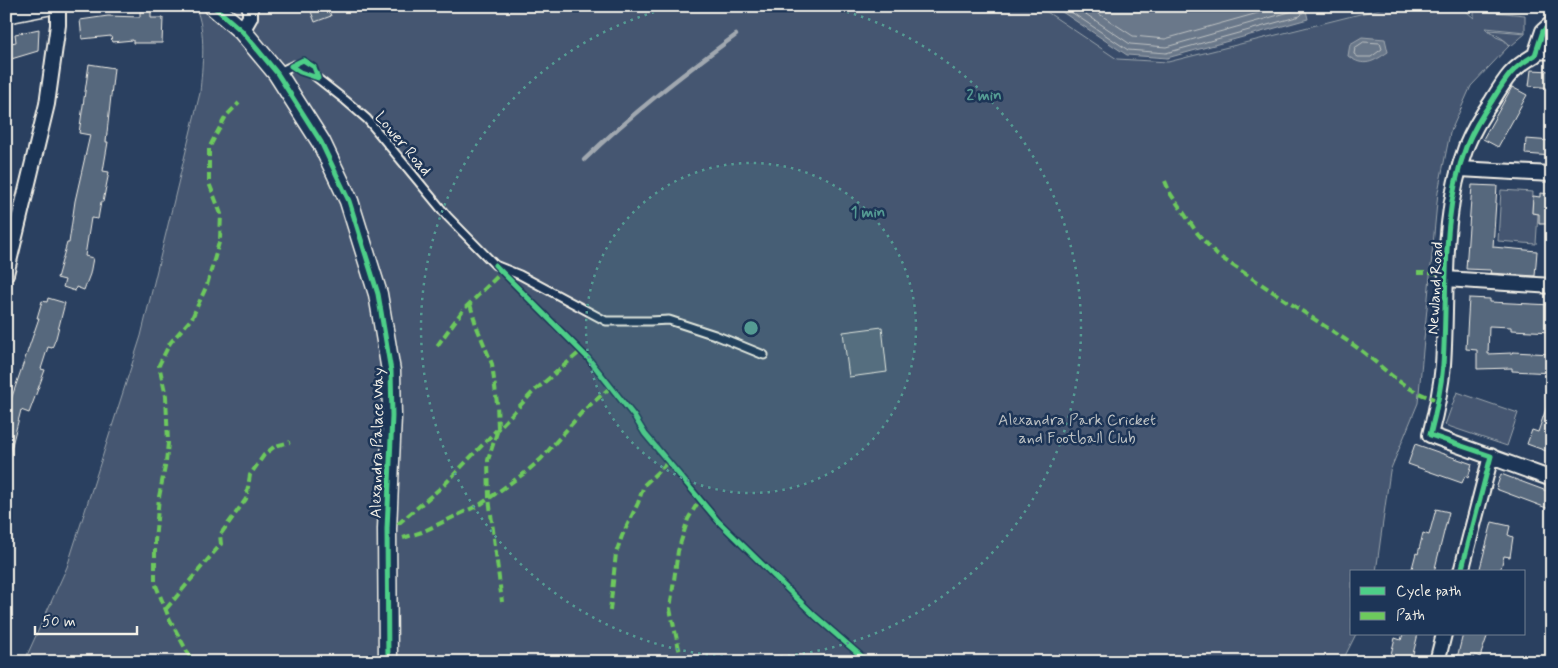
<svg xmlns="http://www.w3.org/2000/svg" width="1558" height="668" font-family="Mynerve,sans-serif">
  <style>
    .built { fill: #374c69 }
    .green { fill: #445771; stroke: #9ca4ac }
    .water { fill: #6a788a; stroke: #a1a8b0 }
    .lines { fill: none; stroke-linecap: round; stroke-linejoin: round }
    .shore { stroke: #bdc1c2; stroke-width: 1 }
    .stream { stroke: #a1a8b0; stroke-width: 4.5 }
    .building { fill: #56677d; stroke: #f4f1e8 }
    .service-casing { stroke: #f4f1e8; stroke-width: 11 }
    .minor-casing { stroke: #f4f1e8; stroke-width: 18 }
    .tertiary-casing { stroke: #f4f1e8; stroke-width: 21 }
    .service { stroke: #1d3557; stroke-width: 7 }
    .minor { stroke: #1d3557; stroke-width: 14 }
    .tertiary { stroke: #1d3557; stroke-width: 18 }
    .quiet { stroke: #6dc95d; stroke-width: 4; stroke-dasharray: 8 4; stroke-linecap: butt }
    .cycleway-casing { stroke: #1d3557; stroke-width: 8 }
    .cycleway { stroke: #4dcf88; stroke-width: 5 }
    .ring { fill: none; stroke: #549b93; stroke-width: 2.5; stroke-dasharray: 2.5 5 }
    .labels { text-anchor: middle; stroke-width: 5; stroke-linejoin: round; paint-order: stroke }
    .street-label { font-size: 16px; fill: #f4f1e8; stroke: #1d3557 }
    .park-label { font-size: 16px; fill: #bfc3c4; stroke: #1d3557 }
    .centre { fill: #549b93; stroke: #1d3557; stroke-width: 2.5 }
    .ring-label { font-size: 15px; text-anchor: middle; font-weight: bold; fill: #549b93; stroke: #1d3557; stroke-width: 5; stroke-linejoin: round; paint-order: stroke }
  </style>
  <rect width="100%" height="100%" fill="#2a4060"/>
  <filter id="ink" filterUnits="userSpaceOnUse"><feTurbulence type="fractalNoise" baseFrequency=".02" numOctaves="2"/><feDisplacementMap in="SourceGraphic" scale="10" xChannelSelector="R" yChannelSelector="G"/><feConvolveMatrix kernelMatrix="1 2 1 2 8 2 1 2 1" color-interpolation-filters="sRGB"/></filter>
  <g filter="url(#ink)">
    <!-- built -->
    <path class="built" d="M1038,6H1395L1312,25L1168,62L1117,59Z"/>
    <!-- green -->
    <g class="green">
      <path d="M195,6H1038L1117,59L1168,62L1392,6H1460L1474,18V10L1525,15V32L1486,28L1496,37L1504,40L1509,46L1471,86L1450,133L1438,192L1418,403L1390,471L1376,572H1352V634H1356L1342,662H24L67,567L141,336L200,93C202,66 207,32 195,6Z"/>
      <path d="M1489,30L1526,33L1511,46C1505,39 1497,36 1489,30Z"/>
      <path d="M1501,190L1533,192L1532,213H1538L1536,244L1498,241Z"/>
      <path d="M1457,392L1518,413L1507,446L1445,425Z"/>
    </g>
    <!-- water -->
    <g class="water">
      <path d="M1053,6H1305L1308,19L1167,58L1127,55Z"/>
      <path d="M1362,37L1385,39L1388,52C1373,62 1364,68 1348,56L1350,44Z"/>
    </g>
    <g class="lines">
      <!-- shore -->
      <g class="shore">
        <path d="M1062,6L1128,50L1166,53L1300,16L1302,14L1301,6"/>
        <path d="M1074,6L1130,44L1166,47L1293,11L1294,6"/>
        <path d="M1087,6L1133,36L1165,39L1283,6"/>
        <path d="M1364,42L1380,43L1382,49L1371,57H1358L1354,54L1355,48Z"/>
      </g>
      <!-- stream -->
      <path class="stream" d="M584,160C631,114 683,74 736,35"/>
    </g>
    <!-- building -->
    <g class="building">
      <path d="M318,6H327L331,16L315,22L310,9Z"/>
      <path d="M140,11H151V18H163L162,43H133V40L112,42L111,36L82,39L80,20L108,16L140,17Z"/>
      <path d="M39,29L38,51L8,60L6,44L16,42L15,34Z"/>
      <path d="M89,64L114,68L106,142H108L103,171L109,172L103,202H101L98,219L91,218L85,256L93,258L90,274L84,290L76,287L75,291L63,287L65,280L57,278L67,243H69L75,201L90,135L79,133Z"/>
      <path d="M1531,70L1552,71V88L1529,86Z"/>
      <path d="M1512,87L1527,95L1498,147L1483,139Z"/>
      <path d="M1526,139L1552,141V156L1525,154Z"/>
      <path d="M1472,185L1497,186L1493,247L1537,251L1535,276L1490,273L1491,270L1466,269Z"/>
      <path d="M1540,193L1552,194V224H1539V214L1532,213L1533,196L1540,197Z"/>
      <path d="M48,298L65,303L56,338L52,348L48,347L41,369L45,370L29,413L21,410L10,453L6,452V414L39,318H37L42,301L47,302Z"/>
      <path d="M1469,298L1490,299V302L1552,305V332L1511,330V327L1489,326L1488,354L1512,353L1513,352L1552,354V373L1512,371V368L1477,369V350L1466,349Z"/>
      <path d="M882,327L887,372L849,377L843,332Z"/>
      <path d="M1550,397H1552V444L1549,452L1527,444L1532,430L1538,432Z"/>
      <path d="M1415,444L1472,464L1468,478L1465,476L1462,483L1408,464Z"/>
      <path d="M1501,474L1552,493V510L1496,489Z"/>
      <path d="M1436,509L1449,512L1434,572H1411L1416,553L1418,554L1423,533L1429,535Z"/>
      <path d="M1492,522L1510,526L1508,535L1513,537L1510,557L1504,556L1500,572H1479Z"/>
      <path d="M1403,634H1418L1411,662H1389L1395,638L1401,640Z"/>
      <path d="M1463,634H1488L1480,657L1475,655L1473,662H1456Z"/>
    </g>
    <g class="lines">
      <defs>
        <g id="service">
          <path d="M1535,55H1552"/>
          <path d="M277,73L294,65L303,67L345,100L367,119L447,216L495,265L520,275L606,321H650L669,320L715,335L764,355"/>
        </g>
        <g id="minor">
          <path d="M1552,23L1543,31L1535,55C1511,69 1506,78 1492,101C1482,115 1473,130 1466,147C1440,216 1448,292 1443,365C1441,389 1436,412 1430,435L1552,479"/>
          <path d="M242,31L250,17V6"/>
          <path d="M1460,169L1552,174"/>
          <path d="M6,274L47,104L58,25V6"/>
          <path d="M1446,279L1552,286"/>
          <path d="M1461,572L1491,456"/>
          <path d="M1437,662L1444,634"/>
        </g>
        <g id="tertiary">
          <path d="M213,6L242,31L277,73L321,142L349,201L378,294L391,371L392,416L387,529L388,662"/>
          <path d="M6,14L47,6"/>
        </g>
      </defs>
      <!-- service casing -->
      <use href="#service" class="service-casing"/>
      <!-- minor casing -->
      <use href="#minor" class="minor-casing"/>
      <!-- tertiary casing -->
      <use href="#tertiary" class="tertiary-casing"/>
      <!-- service -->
      <use href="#service" class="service"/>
      <!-- minor -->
      <use href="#minor" class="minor"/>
      <!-- tertiary -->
      <use href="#tertiary" class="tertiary"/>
      <!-- quiet -->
      <g class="quiet">
        <path d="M1165,181L1170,193L1198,234L1217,255L1352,344C1383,365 1400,390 1438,400"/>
        <path d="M1417,273H1446"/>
        <path d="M470,304L476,325L492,364L497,403L498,429L488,460L489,498L502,602"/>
        <path d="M437,346L463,310L502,272"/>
        <path d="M398,524L444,485L533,392L581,351"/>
        <path d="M403,538L422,532L481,504L526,472L541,459L583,411L611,387"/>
        <path d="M166,609L221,544L220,535L246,499L250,475L264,455L275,446L290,442"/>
        <path d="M610,611L616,553L622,536L638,503L644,485L668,462"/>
        <path d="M190,657L169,618L155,583V541L159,497L166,462L168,443L166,396L159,365L170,343L192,318L207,285L220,239L221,214L209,183V148L226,116L239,103"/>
        <path d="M682,662L670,609L678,551L688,519L700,499"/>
      </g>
      <defs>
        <g id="cycleway">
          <path d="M213,6L242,31L277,73L321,142L349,201L378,294L391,371L392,416L387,529L388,662"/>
          <path d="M303,60L314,67L318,78L300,72L291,66Z"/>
          <path d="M495,265L588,358L634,416L645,434L718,521L815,616L868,662"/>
          <path d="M1461,572L1491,456L1430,435C1436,412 1441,389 1443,365C1448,292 1440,216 1466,147C1473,130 1482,115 1492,101C1506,78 1511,69 1535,55L1543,31L1552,23"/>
        </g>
      </defs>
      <!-- cycleway casing -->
      <use href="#cycleway" class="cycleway-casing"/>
      <!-- cycleway -->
      <use href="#cycleway" class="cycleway"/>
    </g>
  </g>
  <!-- distance rings -->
  <circle cx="751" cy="328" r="165" fill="#549b93" fill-opacity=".12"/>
  <g class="ring">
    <circle cx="751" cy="328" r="165"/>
    <path d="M825 6A330 330 0 1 1 677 6"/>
  </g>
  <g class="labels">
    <!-- street labels -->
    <g class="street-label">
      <text transform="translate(404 143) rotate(50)" y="6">Lower Road</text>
      <text transform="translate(1434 288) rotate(-87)" y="6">Newland Road</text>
      <text transform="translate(376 443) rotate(-89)" y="6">Alexandra Palace Way</text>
    </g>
    <!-- park labels -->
    <g class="park-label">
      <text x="1077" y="425">Alexandra Park Cricket<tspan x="1077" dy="18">and Football Club</tspan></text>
    </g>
  </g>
  <circle cx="751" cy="328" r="8" class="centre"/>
  <g class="ring-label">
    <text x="984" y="100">2 min</text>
    <text x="868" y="217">1 min</text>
  </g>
  <!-- margin -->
  <rect width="1558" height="668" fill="none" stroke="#1d3557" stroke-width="25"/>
  <rect x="12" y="12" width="1533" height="643" fill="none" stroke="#f4f1e8" stroke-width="2" filter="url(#ink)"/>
  <!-- legend -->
  <rect x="1350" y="570" width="175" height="65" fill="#1d3557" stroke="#738091"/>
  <rect x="1360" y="587" width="25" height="8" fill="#4dcf88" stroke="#738091"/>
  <text x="1396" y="596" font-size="15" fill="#f4f1e8">Cycle path</text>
  <rect x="1360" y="612" width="25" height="8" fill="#6dc95d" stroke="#738091"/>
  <text x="1396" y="620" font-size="15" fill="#f4f1e8">Path</text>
  <!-- scale -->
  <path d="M35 626v8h102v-8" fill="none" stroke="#f4f1e8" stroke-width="2.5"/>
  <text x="42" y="626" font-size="15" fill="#f4f1e8" stroke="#1d3557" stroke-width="4" paint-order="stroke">50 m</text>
</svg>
